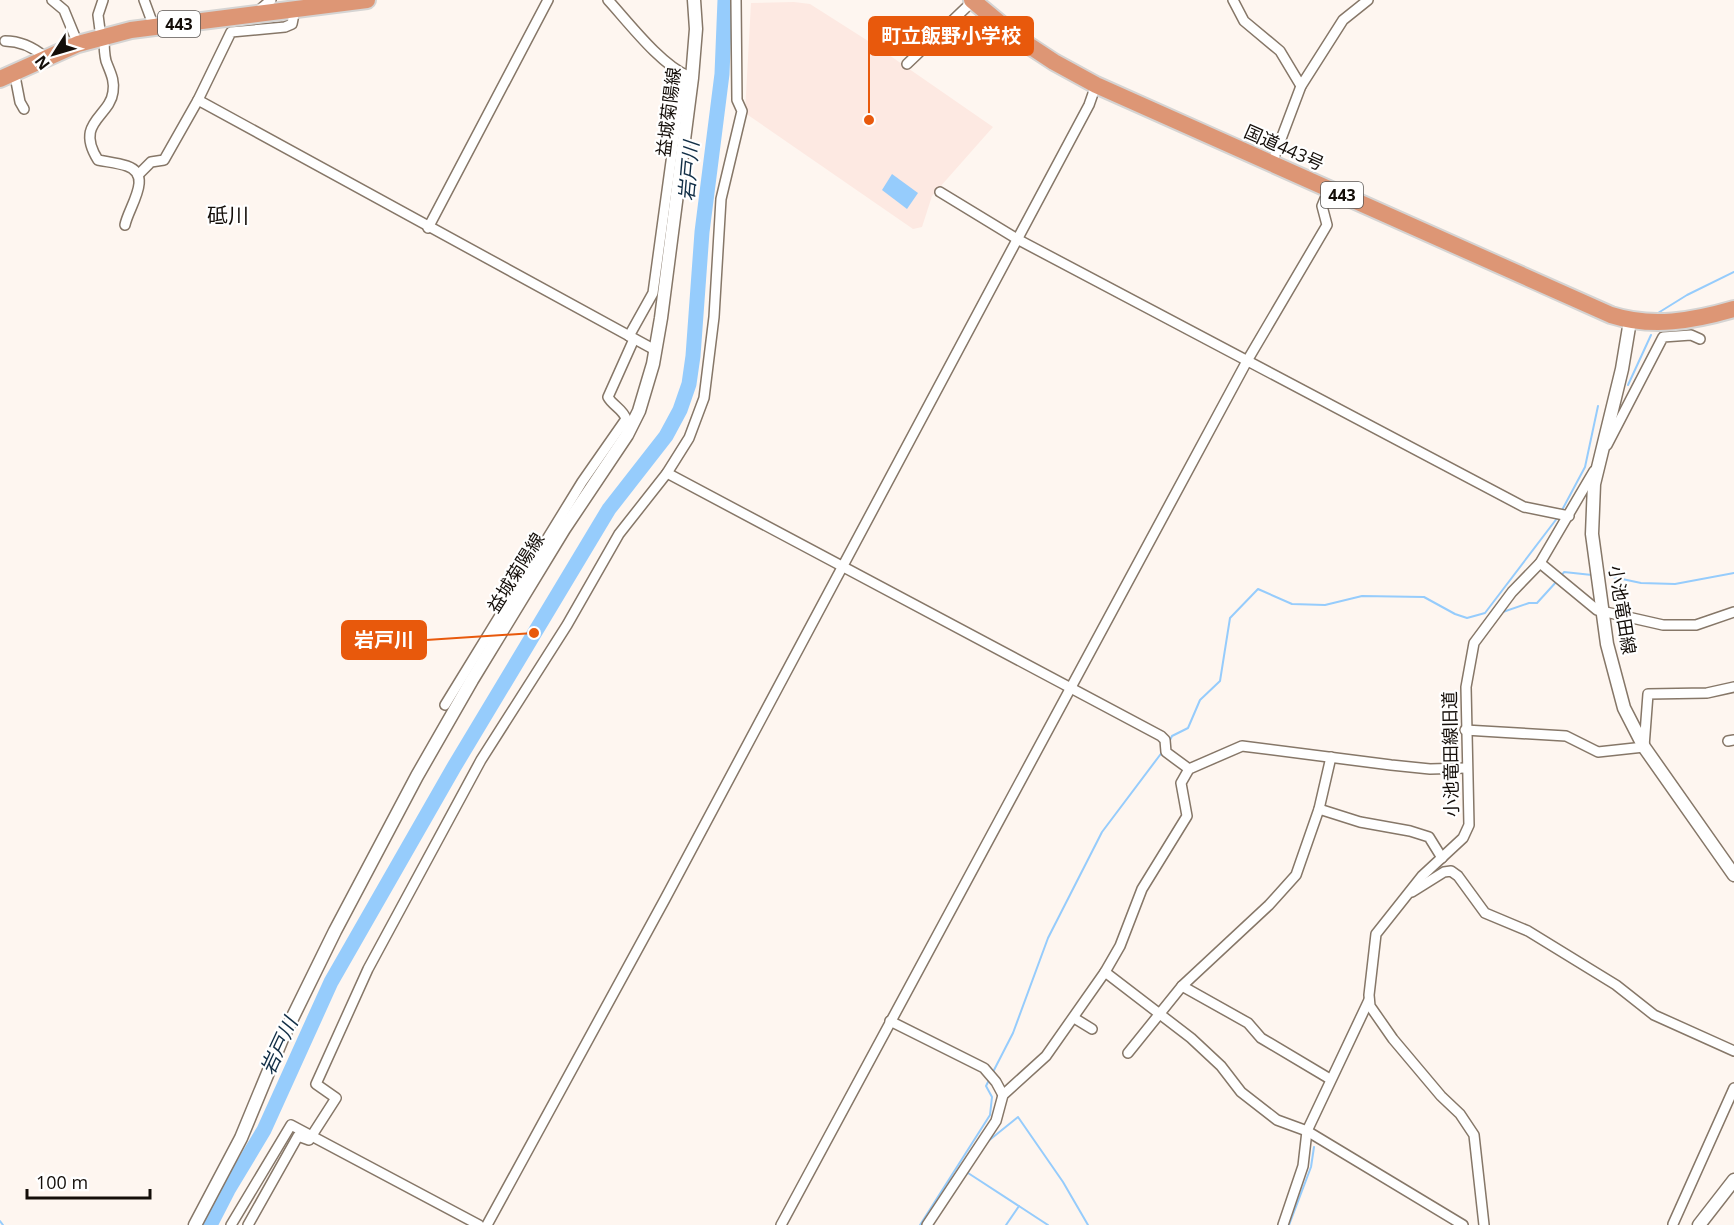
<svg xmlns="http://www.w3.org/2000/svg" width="1734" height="1225" font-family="'Open Sans','Noto Sans JP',sans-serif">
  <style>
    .education { fill: #fde9e2 }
    .water { fill: #96ccfc }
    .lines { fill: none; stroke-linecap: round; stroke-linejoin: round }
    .stream { stroke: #96ccfc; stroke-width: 2 }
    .river { stroke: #96ccfc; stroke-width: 15 }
    .street-casing { stroke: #867768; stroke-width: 12 }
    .secondary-casing { stroke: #867768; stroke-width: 15 }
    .highway-casing { stroke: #d5d4d3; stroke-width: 20 }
    .street { stroke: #fff; stroke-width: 9 }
    .secondary { stroke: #fff; stroke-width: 12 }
    .highway { stroke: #dd9675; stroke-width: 16 }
    .labels { text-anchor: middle; stroke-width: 4.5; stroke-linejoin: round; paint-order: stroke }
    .shield { fill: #fff; stroke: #5a5653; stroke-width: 1.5 }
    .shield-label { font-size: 16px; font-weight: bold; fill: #140e09 }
    .street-label { font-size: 18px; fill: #140e09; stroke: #fff }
    .water-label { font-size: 20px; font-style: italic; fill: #112e46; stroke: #fff }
    .quarter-label { font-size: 21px; fill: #140e09; stroke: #fff }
    .leader { fill: none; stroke: #e8590c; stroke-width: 2 }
    .callout-dot { fill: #e8590c; stroke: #fff; stroke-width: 2 }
    .callout { fill: #e8590c; stroke: #e8590c; stroke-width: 2 }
    .callout-label { font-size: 20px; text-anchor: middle; font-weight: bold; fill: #fff }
  </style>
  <rect width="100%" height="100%" fill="#fef6f0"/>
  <!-- education -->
  <path class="education" d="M794,2L810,4L876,46L993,127L932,196L922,227L913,229L745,113L751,3Z"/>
  <!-- water -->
  <path class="water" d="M892,174L918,193L907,209L882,190Z"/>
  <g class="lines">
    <!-- stream -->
    <g class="stream">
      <path d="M1658,313L1687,295L1734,272"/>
      <path d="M1628,385L1651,335"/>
      <path d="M1561,512L1585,467L1598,406"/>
      <path d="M1561,576L1564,572L1592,575"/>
      <path d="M1608,576L1641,583L1675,584L1734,573"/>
      <path d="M1500,613L1529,603H1537L1557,581"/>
      <path d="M1168,744L1172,736L1188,728L1200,700L1220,681L1230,618L1258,589L1292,604L1325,605L1362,596L1424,597L1455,614L1467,618L1485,613L1558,517"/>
      <path d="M993,1072L1013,1033L1048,938L1102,832L1163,751"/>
      <path d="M987,1142L1018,1117L1063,1182L1088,1225"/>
      <path d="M965,1171L1048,1225"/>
      <path d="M0,1221L3,1225"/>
      <path d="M920,1225L990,1115L992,1097L986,1086L989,1080"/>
      <path d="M1006,1225L1019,1206"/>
      <path d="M1289,1225L1311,1167L1314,1147"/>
    </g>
    <!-- river -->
    <path class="river" d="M210,1225L228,1190L264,1130L331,982L454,767L609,509L666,436L680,410L689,384L693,356L702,232L722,74L725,0"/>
    <defs>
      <g id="street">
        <path d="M52,0L64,10L78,44"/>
        <path d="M144,0L154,27"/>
        <path d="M608,0C629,23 660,64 688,76"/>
        <path d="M1233,0L1244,21L1280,51L1301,86"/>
        <path d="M257,12L271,0"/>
        <path d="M104,37C104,44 104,53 106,61C110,72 115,80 113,92C110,117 74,122 98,160C108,162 118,163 127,166C154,175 128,208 125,225"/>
        <path d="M101,38L98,15L103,0"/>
        <path d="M5,41C21,41 33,47 45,57"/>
        <path d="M907,64L974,0"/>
        <path d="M14,71L20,102L24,109"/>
        <path d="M198,100L231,32L285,27L292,24L295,9"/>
        <path d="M1272,163L1301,86L1343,20L1368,0"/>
        <path d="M138,175L151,162L164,160L198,100L655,350"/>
        <path d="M940,192L1017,239L1524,507L1569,516"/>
        <path d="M428,228L548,0"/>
        <path d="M629,336L653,293L683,74"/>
        <path d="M1607,445L1663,337L1691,335L1700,339"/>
        <path d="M667,473L1161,736L1165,740L1166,752L1189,769"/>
        <path d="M1540,563L1597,610L1663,625H1696L1734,612"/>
        <path d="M445,705L582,482L626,419C624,410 612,405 608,397L634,339"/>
        <path d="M1465,730L1566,736L1598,752L1644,747L1648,694L1707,693L1734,687"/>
        <path d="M1728,741L1734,740"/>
        <path d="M1319,809L1360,822L1410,831L1429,837L1442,858"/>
        <path d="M1412,892L1444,872L1451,871L1458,876L1485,913L1528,931L1616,985L1654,1015L1734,1051"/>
        <path d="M1105,972L1191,1038L1221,1066L1241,1092L1277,1120L1307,1131L1463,1225"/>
        <path d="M1182,986L1248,1023L1261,1038L1330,1079"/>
        <path d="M1074,1018L1092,1029"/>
        <path d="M890,1021L984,1068L996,1082L1003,1095"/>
        <path d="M1128,1053L1182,986L1269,905L1296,875L1319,809L1331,757"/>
        <path d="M1673,1224L1734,1088"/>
        <path d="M231,1225L291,1125L479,1225"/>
        <path d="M248,1225L298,1136L309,1140L336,1098L316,1084L368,969L481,760L567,625L619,534L667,473L689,438L704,398L714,317L721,199L742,111L737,100L736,0"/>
        <path d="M487,1225L665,899L1089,105L1096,85"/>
        <path d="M781,1225L1247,361L1327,225L1322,206L1329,189"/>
        <path d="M927,1225L996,1121L1003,1095L1046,1056L1105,972L1120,946L1142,889L1187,816L1181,783L1189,769L1242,746L1391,765L1430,769L1466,768"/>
        <path d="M1283,1225L1303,1166L1307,1131L1369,1000"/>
        <path d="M1484,1225L1474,1135L1460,1114L1441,1096L1393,1039L1370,1006L1369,995L1376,934L1422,876L1463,838L1469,825L1466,687L1474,643L1512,592L1540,563L1594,471"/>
      </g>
      <g id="secondary">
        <path d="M1630,321L1622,369L1594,484L1592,534L1607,644L1624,708L1644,747L1734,875"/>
        <path d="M195,1225L241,1138L282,1039L335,931L417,776L472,680L564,529L627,435L639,411L653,364L661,318L692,78L696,29L694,0"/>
        <path d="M1699,1225L1734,1180"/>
      </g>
      <g id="highway">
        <path d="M972,0L1019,39L1054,62L1096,85L1611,315C1652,328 1693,321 1734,309"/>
        <path d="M0,79L78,44L131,30L367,0"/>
      </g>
    </defs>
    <!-- street casing -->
    <use href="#street" class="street-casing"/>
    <!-- secondary casing -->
    <use href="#secondary" class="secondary-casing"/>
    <!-- highway casing -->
    <use href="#highway" class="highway-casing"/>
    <!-- street -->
    <use href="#street" class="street"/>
    <!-- secondary -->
    <use href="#secondary" class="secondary"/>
    <!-- highway -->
    <use href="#highway" class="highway"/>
  </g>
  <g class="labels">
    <!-- shield labels -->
    <g class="shield">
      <rect x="158" y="11" width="42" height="26" rx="4.5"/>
      <rect x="1321" y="182" width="42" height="26" rx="4.5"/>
    </g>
    <g class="shield-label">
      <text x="179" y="30">443</text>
      <text x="1342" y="201">443</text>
    </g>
    <!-- street labels -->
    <g class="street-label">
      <text transform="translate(669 112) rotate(-83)" y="6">益城菊陽線</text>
      <text transform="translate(1284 148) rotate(24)" y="6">国道443号</text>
      <text transform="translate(516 573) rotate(-58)" y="6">益城菊陽線</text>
      <text transform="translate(1622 610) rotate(81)" y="6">小池竜田線</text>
      <text transform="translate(1451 754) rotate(-91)" y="6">小池竜田線旧道</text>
    </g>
    <!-- water labels -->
    <g class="water-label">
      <text transform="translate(689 171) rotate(-85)" y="7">岩戸川</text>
      <text transform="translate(279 1046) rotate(-65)" y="7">岩戸川</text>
    </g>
    <!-- quarter labels -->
    <g class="quarter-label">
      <text x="228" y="223">砥川</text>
    </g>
  </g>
  <!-- callouts -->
  <path class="leader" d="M869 120L869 36M534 633L426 640"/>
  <g class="callout-dot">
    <circle cx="869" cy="120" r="6"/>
    <circle cx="534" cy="633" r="6"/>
  </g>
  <g class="callout">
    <rect x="869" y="17" width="164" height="38" rx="6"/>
    <rect x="342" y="621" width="84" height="38" rx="6"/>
  </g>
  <g class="callout-label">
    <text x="951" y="43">町立飯野小学校</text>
    <text x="384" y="647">岩戸川</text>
  </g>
  <!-- north arrow -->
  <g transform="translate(54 54) rotate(233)" stroke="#ffffff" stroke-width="4.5" paint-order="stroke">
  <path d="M0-4.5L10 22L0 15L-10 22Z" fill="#140e09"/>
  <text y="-9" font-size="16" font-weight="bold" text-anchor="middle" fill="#140e09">N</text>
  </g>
  <!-- scale -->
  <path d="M27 1189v9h123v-9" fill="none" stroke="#140e09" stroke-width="3"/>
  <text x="36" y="1189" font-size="18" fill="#140e09" stroke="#ffffff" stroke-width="4.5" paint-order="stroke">100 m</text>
</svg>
